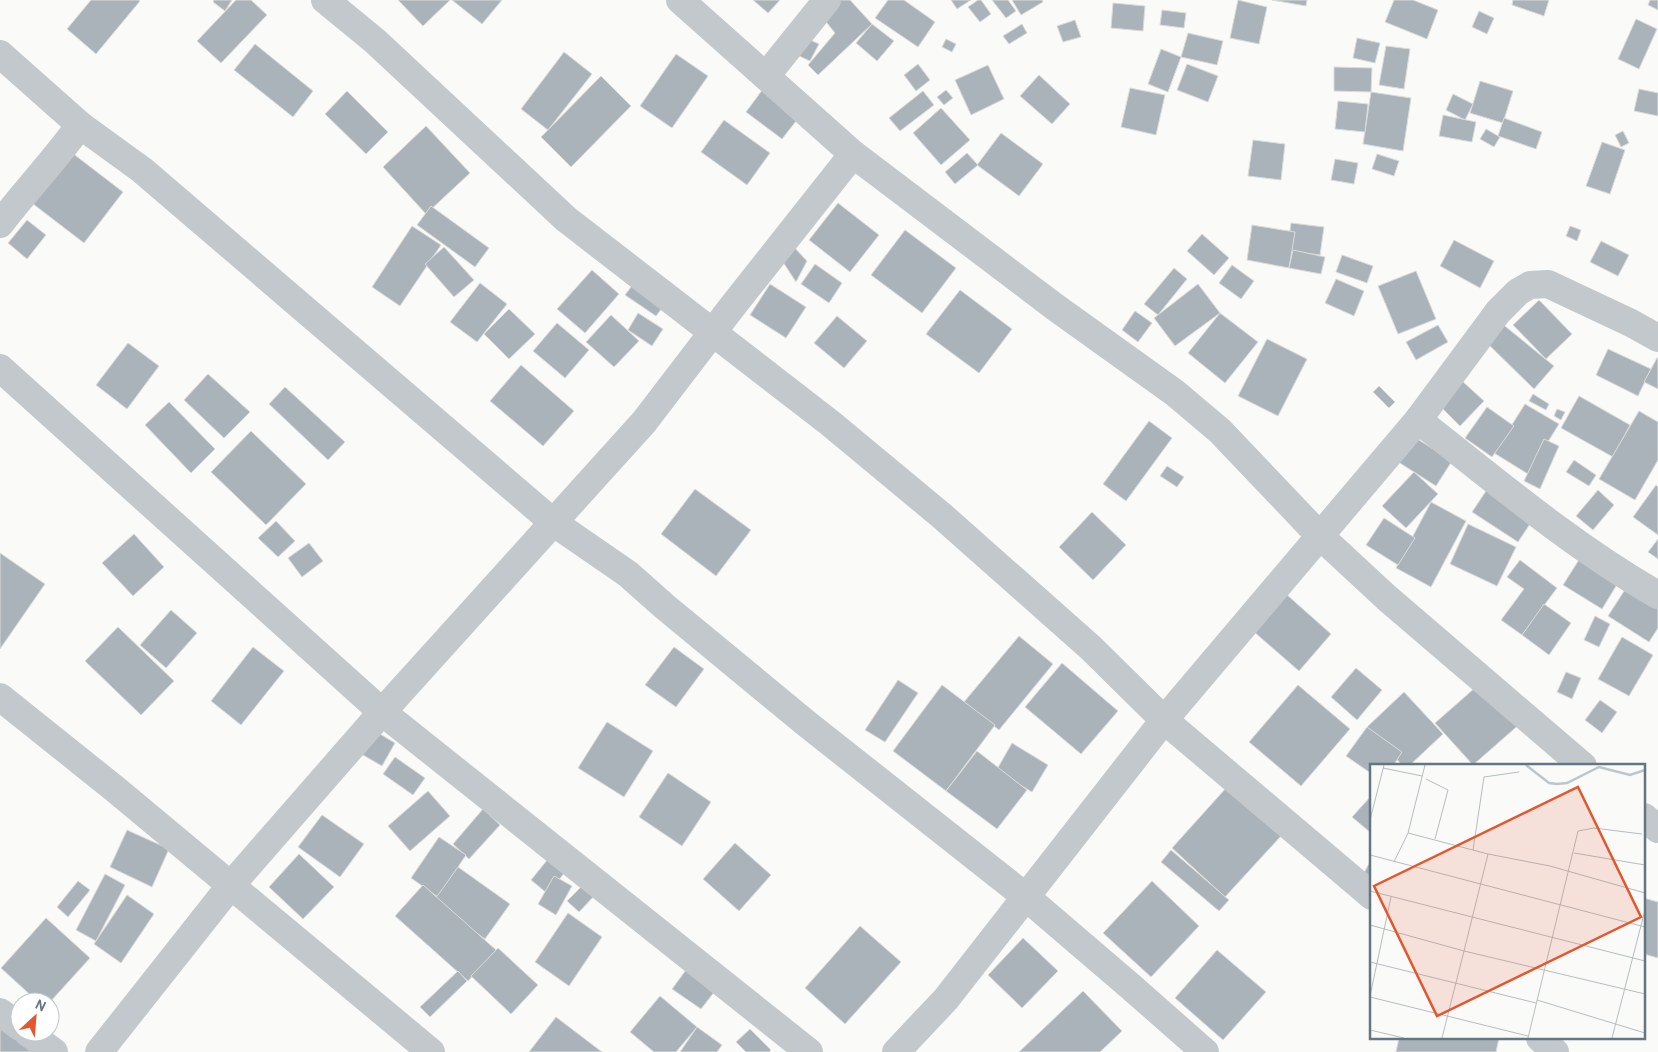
<svg xmlns="http://www.w3.org/2000/svg" width="1658" height="1052" font-family="Overpass,sans-serif">
  <style>
    .building { fill: #aab3b9; stroke: #dcdcda }
    .lines { fill: none; stroke-linecap: round; stroke-linejoin: round }
    .minor { stroke: #c3c8cc; stroke-width: 28 }
    .inset-river { fill: none; stroke: #bbc7cb; stroke-width: 2.5 }
    .inset-road { fill: none; stroke: #b5bdc2; stroke-width: 1 }
    .view { fill: #e4572e; fill-opacity: 0.15; stroke: #e4572e; stroke-width: 2.5 }
    .inset-edge { fill: none; stroke: #657683; stroke-width: 2.5 }
  </style>
  <rect width="100%" height="100%" fill="#fafaf8"/>
  <!-- building -->
  <g class="building">
    <path d="M91,0H139L140,1L96,54L67,29Z"/>
    <path d="M214,0H232L225,11L213,2Z"/>
    <path d="M236,0H251L267,15L221,63L197,41Z"/>
    <path d="M398,0H450L423,26Z"/>
    <path d="M452,0H502L482,24Z"/>
    <path d="M753,0H780L768,13Z"/>
    <path d="M833,0H850L872,24L818,75L808,65L835,33L819,13Z"/>
    <path d="M888,0H904L935,22L918,47L875,18Z"/>
    <path d="M951,0H971L957,9Z"/>
    <path d="M978,0H981L991,14L980,22L968,7Z"/>
    <path d="M992,0H1008L1016,11L1006,18Z"/>
    <path d="M1012,0H1042L1043,2L1021,15Z"/>
    <path d="M1238,0L1267,7L1259,44L1230,38Z"/>
    <path d="M1272,0H1307L1306,6Z"/>
    <path d="M1394,0H1413L1438,10L1427,39L1385,22Z"/>
    <path d="M1513,0H1549L1544,16L1512,5Z"/>
    <path d="M1650,0H1658V10L1648,5Z"/>
    <path d="M1113,3L1145,6L1143,31L1111,28Z"/>
    <path d="M1162,10L1186,13L1184,28L1160,25Z"/>
    <path d="M1479,11L1494,18L1487,34L1472,27Z"/>
    <path d="M1636,19L1657,29L1639,69L1618,59Z"/>
    <path d="M1075,20L1081,37L1063,42L1057,26Z"/>
    <path d="M872,24L894,41L877,61L856,43Z"/>
    <path d="M1022,24L1027,33L1009,44L1003,36Z"/>
    <path d="M1188,33L1223,41L1217,65L1181,57Z"/>
    <path d="M806,38L819,44L810,61L797,55Z"/>
    <path d="M1357,38L1380,43L1375,63L1353,58Z"/>
    <path d="M946,39L956,44L952,52L942,47Z"/>
    <path d="M255,44L313,91L293,117L234,70Z"/>
    <path d="M1386,46L1410,49L1404,89L1379,85Z"/>
    <path d="M1161,49L1181,57L1168,92L1148,84Z"/>
    <path d="M564,52L592,74L548,130L521,109Z"/>
    <path d="M676,54L708,76L672,128L640,106Z"/>
    <path d="M918,64L930,80L916,91L904,75Z"/>
    <path d="M1187,64L1218,76L1208,102L1177,90Z"/>
    <path d="M988,65L1004,99L971,115L955,80Z"/>
    <path d="M1334,67L1372,68L1371,92L1334,91Z"/>
    <path d="M1039,75L1070,104L1052,124L1020,96Z"/>
    <path d="M601,76L631,106L571,167L541,137Z"/>
    <path d="M1480,81L1513,91L1503,123L1470,113Z"/>
    <path d="M1130,88L1165,95L1156,135L1121,127Z"/>
    <path d="M763,89L800,116L782,139L746,112Z"/>
    <path d="M1639,89L1658,93V116L1634,111Z"/>
    <path d="M946,90L953,98L944,105L937,97Z"/>
    <path d="M347,91L388,132L366,154L325,114Z"/>
    <path d="M923,91L934,105L900,131L889,118Z"/>
    <path d="M1371,92L1411,98L1403,151L1363,144Z"/>
    <path d="M1453,94L1473,104L1465,120L1446,110Z"/>
    <path d="M1338,101L1368,104L1365,132L1335,129Z"/>
    <path d="M941,108L970,140L941,165L913,133Z"/>
    <path d="M1443,115L1476,122L1472,142L1439,136Z"/>
    <path d="M1504,118L1542,132L1536,149L1498,136Z"/>
    <path d="M724,120L770,153L747,185L701,152Z"/>
    <path d="M426,126L470,173L426,214L383,167Z"/>
    <path d="M1486,129L1500,137L1494,147L1480,139Z"/>
    <path d="M1623,131L1629,143L1621,147L1615,135Z"/>
    <path d="M1001,133L1043,164L1019,196L977,165Z"/>
    <path d="M1253,140L1285,144L1281,180L1248,176Z"/>
    <path d="M1602,142L1625,150L1610,194L1586,186Z"/>
    <path d="M67,149L123,192L84,243L28,200Z"/>
    <path d="M967,153L978,165L955,184L945,172Z"/>
    <path d="M1377,154L1399,161L1394,176L1372,169Z"/>
    <path d="M1335,159L1358,163L1354,184L1331,180Z"/>
    <path d="M838,203L879,235L850,272L809,240Z"/>
    <path d="M431,206L489,248L475,267L417,225Z"/>
    <path d="M27,220L46,235L27,259L8,243Z"/>
    <path d="M1291,223L1324,227L1320,255L1287,251Z"/>
    <path d="M1252,225L1295,232L1289,268L1247,260Z"/>
    <path d="M412,226L441,245L400,306L372,287Z"/>
    <path d="M1570,226L1581,230L1577,241L1566,236Z"/>
    <path d="M905,230L956,268L922,313L871,275Z"/>
    <path d="M1202,234L1229,258L1214,275L1187,251Z"/>
    <path d="M1454,240L1494,261L1480,288L1440,266Z"/>
    <path d="M1601,241L1629,255L1618,276L1590,262Z"/>
    <path d="M793,246L807,261L796,282L783,262Z"/>
    <path d="M444,247L474,280L454,297L425,264Z"/>
    <path d="M1293,250L1325,257L1321,274L1289,268Z"/>
    <path d="M1342,255L1373,266L1367,283L1336,272Z"/>
    <path d="M815,264L842,283L829,303L801,284Z"/>
    <path d="M1232,265L1254,281L1241,299L1219,283Z"/>
    <path d="M1174,268L1187,279L1158,315L1144,304Z"/>
    <path d="M592,270L619,294L585,333L557,309Z"/>
    <path d="M1416,271L1436,319L1398,334L1378,286Z"/>
    <path d="M1336,279L1364,291L1354,316L1325,303Z"/>
    <path d="M480,283L507,304L477,342L450,322Z"/>
    <path d="M634,283L665,304L656,316L625,295Z"/>
    <path d="M770,284L806,307L786,338L750,315Z"/>
    <path d="M1198,284L1220,313L1175,346L1154,318Z"/>
    <path d="M960,290L1012,329L979,373L926,334Z"/>
    <path d="M1539,300L1572,334L1546,359L1513,325Z"/>
    <path d="M509,309L535,334L509,359L484,334Z"/>
    <path d="M1135,311L1152,323L1138,342L1122,330Z"/>
    <path d="M638,313L663,329L652,346L628,330Z"/>
    <path d="M1220,313L1258,342L1225,383L1188,353Z"/>
    <path d="M611,315L639,341L614,367L586,342Z"/>
    <path d="M837,316L867,341L844,368L814,343Z"/>
    <path d="M1500,322L1554,366L1534,389L1486,342Z"/>
    <path d="M557,323L589,350L565,378L533,351Z"/>
    <path d="M1438,325L1448,342L1416,360L1406,342Z"/>
    <path d="M1267,339L1307,359L1278,416L1238,396Z"/>
    <path d="M128,343L159,366L127,409L96,385Z"/>
    <path d="M1608,349L1651,369L1638,396L1596,375Z"/>
    <path d="M1657,358H1658V389L1644,382Z"/>
    <path d="M521,365L574,411L543,446L490,401Z"/>
    <path d="M208,374L250,412L224,438L184,400Z"/>
    <path d="M1461,380L1484,401L1460,426L1438,404Z"/>
    <path d="M1379,386L1395,402L1389,408L1373,392Z"/>
    <path d="M285,387L345,442L328,460L269,404Z"/>
    <path d="M1533,394L1549,404L1546,410L1529,401Z"/>
    <path d="M1579,396L1630,425L1613,457L1561,428Z"/>
    <path d="M169,402L215,449L191,473L145,425Z"/>
    <path d="M1525,404L1559,424L1528,474L1494,453Z"/>
    <path d="M1487,407L1514,426L1492,457L1465,438Z"/>
    <path d="M1557,409L1565,412L1561,420L1554,416Z"/>
    <path d="M1639,411L1658,422V460L1635,500L1599,479Z"/>
    <path d="M1149,421L1172,438L1126,501L1103,484Z"/>
    <path d="M251,431L306,484L266,525L211,472Z"/>
    <path d="M1408,433L1452,461L1436,486L1392,458Z"/>
    <path d="M1544,439L1559,446L1540,489L1524,481Z"/>
    <path d="M1574,460L1596,475L1589,486L1566,472Z"/>
    <path d="M1167,466L1184,477L1177,487L1160,476Z"/>
    <path d="M1414,472L1438,494L1406,528L1382,506Z"/>
    <path d="M1656,485L1658,487V535L1633,517Z"/>
    <path d="M1488,488L1534,518L1518,542L1472,512Z"/>
    <path d="M695,489L751,530L716,576L661,534Z"/>
    <path d="M1598,490L1614,505L1593,530L1576,516Z"/>
    <path d="M1431,502L1466,521L1431,587L1396,568Z"/>
    <path d="M1092,512L1126,545L1093,580L1059,547Z"/>
    <path d="M1384,518L1415,538L1398,565L1366,545Z"/>
    <path d="M276,521L295,541L278,557L258,538Z"/>
    <path d="M1468,524L1516,547L1497,586L1450,564Z"/>
    <path d="M134,534L164,567L133,596L102,563Z"/>
    <path d="M1658,539V559L1648,552Z"/>
    <path d="M309,543L323,561L302,577L288,558Z"/>
    <path d="M0,553L45,584L0,649Z"/>
    <path d="M1582,555L1621,578L1602,609L1563,585Z"/>
    <path d="M1520,560L1557,588L1522,635L1501,620L1524,589L1507,577Z"/>
    <path d="M1628,585L1658,604V628L1649,642L1608,616Z"/>
    <path d="M1286,594L1331,634L1299,671L1253,631Z"/>
    <path d="M1544,604L1571,623L1549,655L1522,635Z"/>
    <path d="M171,610L197,633L166,668L140,645Z"/>
    <path d="M1595,616L1610,624L1599,647L1584,640Z"/>
    <path d="M118,627L174,681L141,715L85,661Z"/>
    <path d="M1019,636L1053,664L999,730L964,702Z"/>
    <path d="M1622,637L1653,655L1629,696L1598,679Z"/>
    <path d="M253,647L284,671L241,725L211,701Z"/>
    <path d="M674,647L704,669L676,707L645,685Z"/>
    <path d="M1062,663L1118,711L1081,754L1025,707Z"/>
    <path d="M1356,668L1382,690L1357,720L1331,697Z"/>
    <path d="M1566,672L1581,678L1572,699L1557,692Z"/>
    <path d="M898,680L918,693L885,742L865,730Z"/>
    <path d="M1484,680L1522,722L1473,765L1435,723Z"/>
    <path d="M942,685L995,725L946,791L893,751Z"/>
    <path d="M1298,685L1350,729L1301,786L1249,742Z"/>
    <path d="M1404,692L1443,734L1409,766H1403L1367,727Z"/>
    <path d="M1600,700L1617,712L1602,733L1585,720Z"/>
    <path d="M607,722L653,751L624,797L578,768Z"/>
    <path d="M1367,727L1402,752L1393,766H1372V774L1346,756Z"/>
    <path d="M370,728L395,743L382,766L356,751Z"/>
    <path d="M1012,743L1048,765L1032,792L996,771Z"/>
    <path d="M977,751L1027,790L997,829L946,791Z"/>
    <path d="M395,757L425,778L413,795L383,774Z"/>
    <path d="M668,773L711,802L682,846L639,817Z"/>
    <path d="M1227,787L1281,836L1225,897L1172,848Z"/>
    <path d="M428,791L450,816L410,851L388,826Z"/>
    <path d="M1372,795V832L1371,833L1352,817Z"/>
    <path d="M483,809L500,825L469,859L453,844Z"/>
    <path d="M322,815L364,844L340,877L298,847Z"/>
    <path d="M127,830L169,849L152,887L110,867Z"/>
    <path d="M439,837L466,855L438,897L411,878Z"/>
    <path d="M735,843L771,875L739,911L703,879Z"/>
    <path d="M1171,850L1229,900L1219,911L1161,862Z"/>
    <path d="M299,854L334,887L303,919L269,887Z"/>
    <path d="M1372,858V892L1358,884Z"/>
    <path d="M548,859L565,872L548,894L531,880Z"/>
    <path d="M458,867L510,904L485,939L433,902Z"/>
    <path d="M105,874L125,885L96,941L76,930Z"/>
    <path d="M554,876L572,886L556,915L538,904Z"/>
    <path d="M78,881L90,890L68,917L57,907Z"/>
    <path d="M1152,881L1199,926L1151,977L1103,933Z"/>
    <path d="M423,885L496,950L468,981L395,916Z"/>
    <path d="M583,885L595,895L579,912L567,901Z"/>
    <path d="M127,895L154,914L121,963L94,944Z"/>
    <path d="M1644,898L1658,902V958L1644,954Z"/>
    <path d="M568,913L602,937L569,986L535,962Z"/>
    <path d="M46,918L90,958L50,1002H38L1,968Z"/>
    <path d="M860,926L901,962L845,1024L805,988Z"/>
    <path d="M1023,938L1058,971L1022,1008L988,975Z"/>
    <path d="M498,948L538,985L511,1014L471,976Z"/>
    <path d="M1217,950L1266,992L1223,1040L1175,998Z"/>
    <path d="M686,970L715,991L701,1009L672,989Z"/>
    <path d="M458,971L467,981L430,1017L420,1007Z"/>
    <path d="M1083,991L1122,1031L1100,1052H1019Z"/>
    <path d="M660,996L697,1027L676,1052H654L630,1032Z"/>
    <path d="M556,1017L602,1052H529Z"/>
    <path d="M0,1024L34,1052H0Z"/>
    <path d="M697,1027L722,1045L717,1052H680Z"/>
    <path d="M750,1029L771,1050L769,1052H746L736,1042Z"/>
    <path d="M1399,1038H1499L1496,1052H1396Z"/>
  </g>
  <g class="lines">
    <!-- minor -->
    <g class="minor">
      <path d="M325,0L375,41L566,219L830,423L942,516L1091,648L1164,720L1372,896"/>
      <path d="M680,0L853,154L1055,307L1175,393L1220,431L1319,535L1387,598L1583,766"/>
      <path d="M0,54L80,125L142,170L554,523L628,574L664,606L807,724L1026,897L1130,986L1205,1052"/>
      <path d="M766,76L827,0"/>
      <path d="M0,224C26,190 55,160 80,125"/>
      <path d="M0,368L382,712L231,885L99,1052"/>
      <path d="M1418,420C1496,481 1572,546 1658,595"/>
      <path d="M0,697L115,789L431,1052"/>
      <path d="M1644,817L1658,829"/>
      <path d="M0,1012L20,1027"/>
      <path d="M27,1032L54,1052"/>
      <path d="M1540,1038L1555,1052"/>
      <path d="M809,1052L382,712L644,422L732,307L853,154"/>
      <path d="M896,1052L946,999L1164,720L1418,420L1498,312L1518,292L1530,285L1548,284L1631,323L1658,338"/>
    </g>
  </g>
  <!-- overview -->
  <g transform="translate(1370 764)">
    <rect width="275" height="275" fill="#fafaf8"/>
    <path class="inset-river" d="M156,1L179,19L187,20L197,19L229,3L260,11L275,6"/>
    <path class="inset-road" d="M13,4L52,12M56,15L78,26L65,75M0,56L14,1M38,69L118,90L180,102L275,129M103,86L114,13L149,8M204,89L275,101M118,90L94,187L275,230M0,91L275,163M24,98L38,69L55,1M0,127L275,197M0,161L94,187L72,274M0,198L166,239M0,232L21,133M0,233L158,272M167,236L275,269M0,266L34,274M158,274L208,67L224,64L272,70M242,274L275,146"/>
    <path class="view" d="M208,23L271,153L67,252L4,122Z"/>
    <rect width="275" height="275" class="inset-edge"/>
  </g>
  <!-- north arrow -->
  <g transform="translate(35 1017) rotate(26)"><circle r="24" fill="#ffffff" stroke="#c1c8cd"/>
  <path d="M0-4L9 19L0 12L-9 19Z" fill="#e4572e"/>
  <text y="-8" font-size="14" font-weight="bold" text-anchor="middle" fill="#657683">N</text>
  </g>
</svg>
